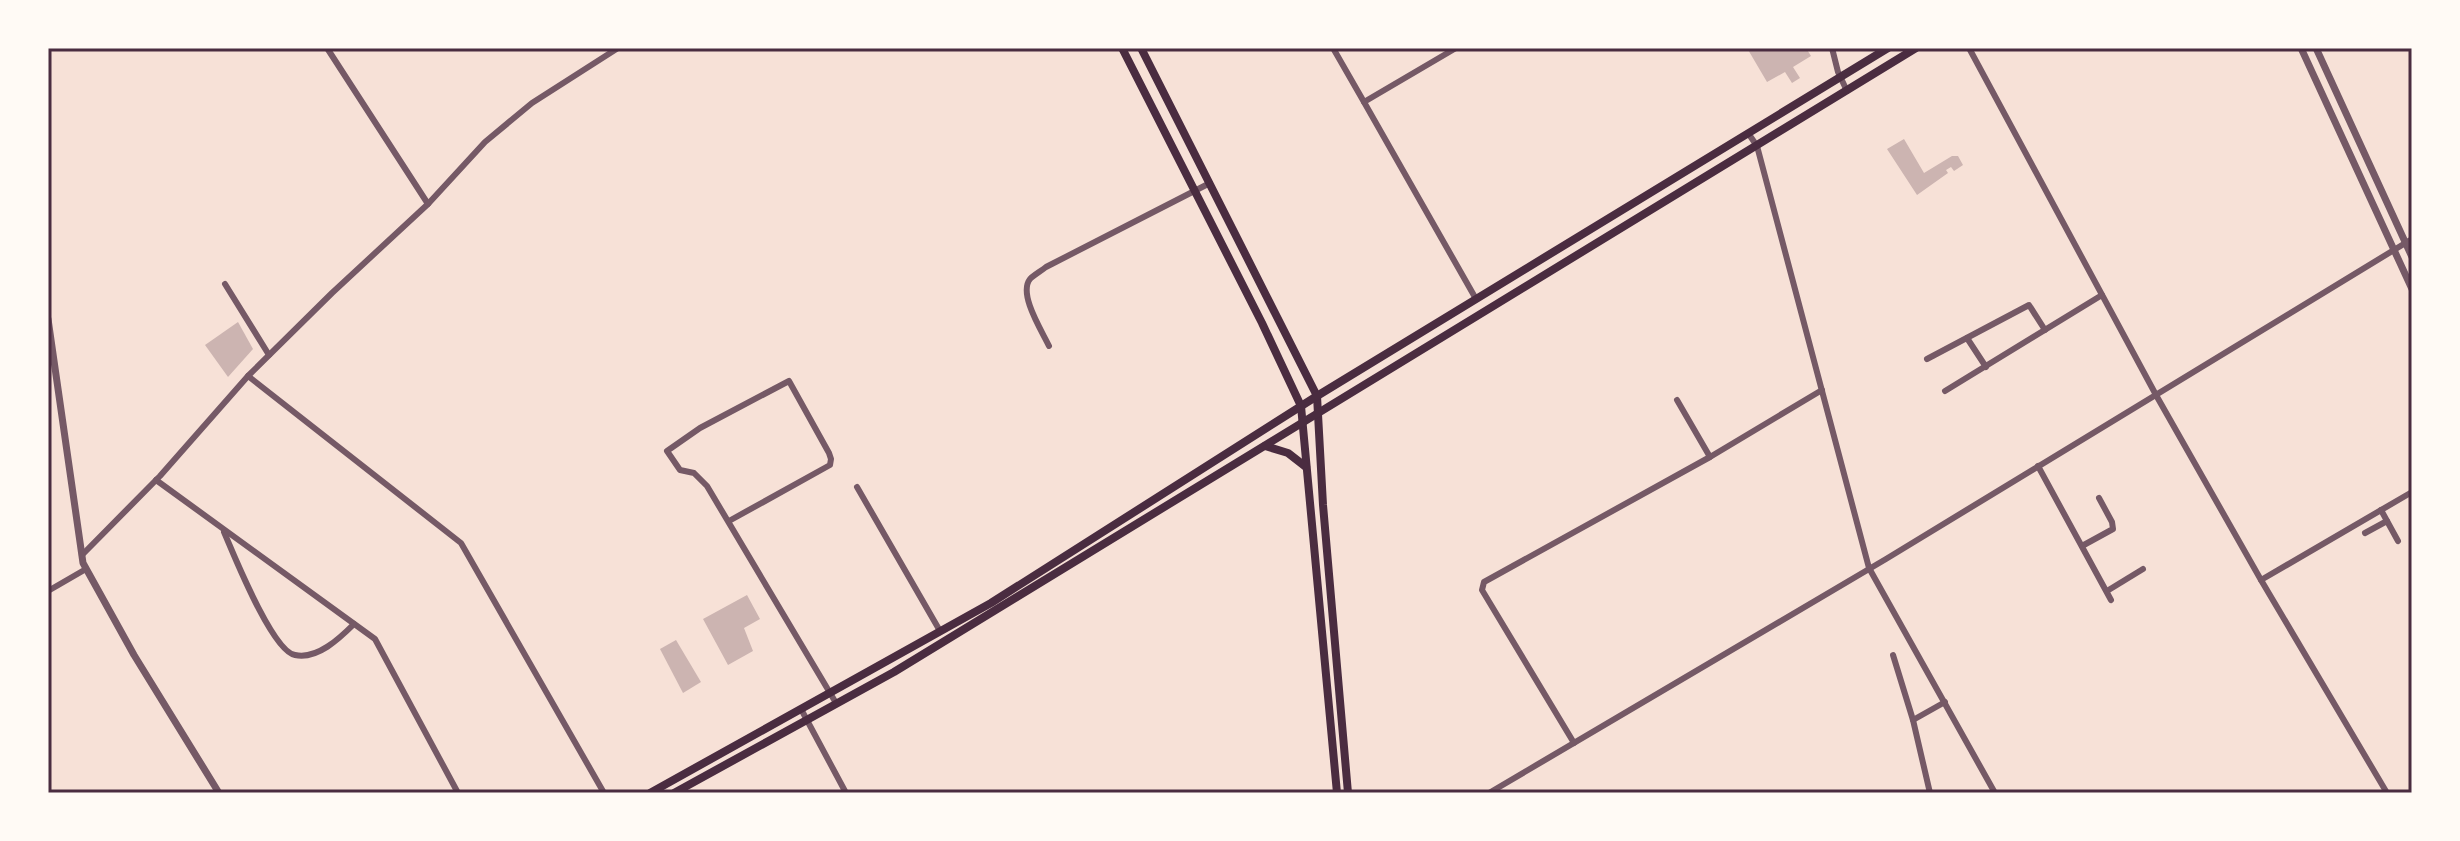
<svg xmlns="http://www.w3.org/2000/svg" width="2460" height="841" font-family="'IBM Plex Sans',sans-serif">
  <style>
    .building { fill: #ccb4b1 }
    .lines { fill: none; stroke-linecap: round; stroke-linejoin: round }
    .minor { stroke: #755966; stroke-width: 6 }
    .tertiary { stroke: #755966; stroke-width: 7 }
    .secondary { stroke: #4a2c40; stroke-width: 8 }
    .neatline { fill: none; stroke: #4a2c40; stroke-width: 3 }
  </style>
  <rect width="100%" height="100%" fill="#f7e1d7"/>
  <!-- building -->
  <g class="building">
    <path d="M1747,48H1806L1811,56L1793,67L1800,78L1792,83L1785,72L1767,82Z"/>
    <path d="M1904,139L1924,173L1952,156H1958L1963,165L1954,171L1951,167L1946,170L1948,173L1917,195L1887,149Z"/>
    <path d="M238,322L253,349L228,377L205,345Z"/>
    <path d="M747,595L760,619L744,628L753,651L728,665L703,619Z"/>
    <path d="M676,640L701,682L683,693L660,649Z"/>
  </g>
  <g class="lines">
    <!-- minor -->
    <g class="minor">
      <path d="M327,48L428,204"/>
      <path d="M1333,48L1364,102"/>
      <path d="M1456,48L1364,102L1476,299"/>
      <path d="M1832,48L1838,72L1847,91"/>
      <path d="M1969,48L2156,395L2261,580L2387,793"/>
      <path d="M1748,133L1757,146L1869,568L1995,793"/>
      <path d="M225,284L269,355"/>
      <path d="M1967,338L1986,367"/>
      <path d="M1049,346C1042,331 1018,294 1030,279C1034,275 1041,271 1046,267L1210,183"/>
      <path d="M1927,359L2029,305L2045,330"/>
      <path d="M248,376L461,543L604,793"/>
      <path d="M1945,391L2102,295"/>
      <path d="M1677,400L1710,457"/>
      <path d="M2038,466L2111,600"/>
      <path d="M156,480L375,639L458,793"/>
      <path d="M857,487L940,631"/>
      <path d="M2381,510L2398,541"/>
      <path d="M729,521L830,465L831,459L829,453L789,381L700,428L667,451L680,470L694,473L707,486L836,703"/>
      <path d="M224,532C234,555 272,651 295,655C317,660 340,638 354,624"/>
      <path d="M2365,533L2387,521"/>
      <path d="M2082,546L2113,529L2112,522L2099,498"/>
      <path d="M82,555L160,476L248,376L332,293L428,204L485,142L532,103L618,48"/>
      <path d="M2261,580L2412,492"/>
      <path d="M48,591L86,569"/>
      <path d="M2107,591L2143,569"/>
      <path d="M1893,655L1913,720L1930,793"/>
      <path d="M801,709L846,793"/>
      <path d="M1913,720L1945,702"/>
      <path d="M1574,743L1482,590L1484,582L1710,457L1822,390"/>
      <path d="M1489,793L1886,559L2412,239"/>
    </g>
    <!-- tertiary -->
    <g class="tertiary">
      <path d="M2301,48L2412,289"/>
      <path d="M2316,48L2412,257"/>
      <path d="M48,319L83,563L134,655L219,793"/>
    </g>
    <!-- secondary -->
    <g class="secondary">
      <path d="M1122,48L1262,323L1301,406L1337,793"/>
      <path d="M1141,48L1317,396L1323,505L1348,793"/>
      <path d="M1265,446L1288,453L1306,467"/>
      <path d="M650,793L991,603L1317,396L1888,48"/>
      <path d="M674,793L894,672L1916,48"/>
    </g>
  </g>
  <!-- border -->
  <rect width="2460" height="841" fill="none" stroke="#fffaf5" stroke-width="100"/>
  <rect x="50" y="50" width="2360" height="741" class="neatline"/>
</svg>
